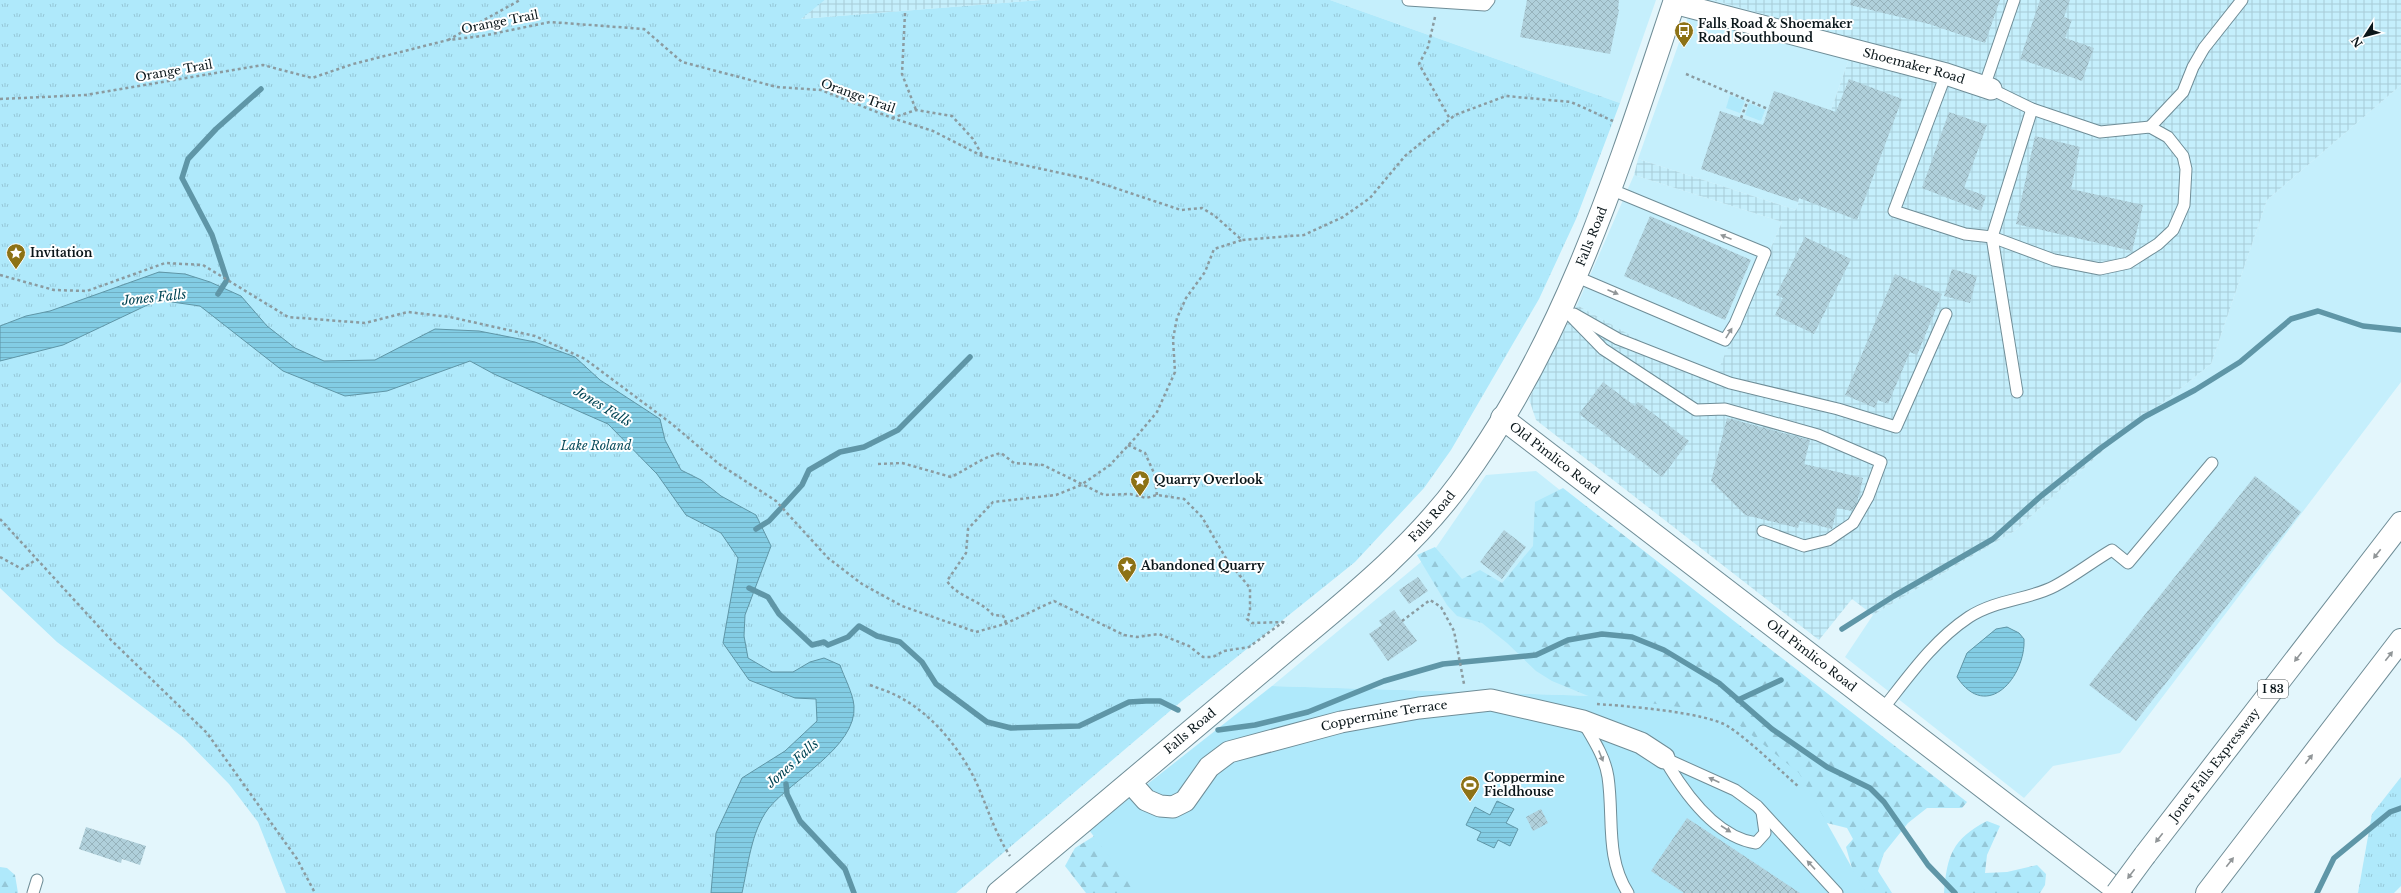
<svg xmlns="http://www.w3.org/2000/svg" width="2401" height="893" font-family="'Libre Baskerville',serif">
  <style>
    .built { fill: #c5effc }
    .industrial { fill: url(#industrial-grid) }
    .forest { fill: url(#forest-firs) }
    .park { fill: url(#park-tufts) }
    .garden { fill: #afe9fb }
    .water { fill: url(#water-rules); stroke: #5f96a7 }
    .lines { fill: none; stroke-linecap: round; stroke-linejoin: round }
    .stream { stroke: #5f96a7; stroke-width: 5.5 }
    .building { fill: url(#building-cross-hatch) }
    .lane-casing { stroke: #6f8d97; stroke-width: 13 }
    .street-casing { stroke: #6f8d97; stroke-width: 23 }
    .secondary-casing { stroke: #6f8d97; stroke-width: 24 }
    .highway-casing { stroke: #6f8d97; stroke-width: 24 }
    .path { stroke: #8b9ba0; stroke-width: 2.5; stroke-dasharray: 3 3; stroke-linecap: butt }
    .lane { stroke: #fff; stroke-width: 11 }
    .street { stroke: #fff; stroke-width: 21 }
    .secondary { stroke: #fff; stroke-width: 22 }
    .highway { stroke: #fff; stroke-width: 22 }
    .highway-bridge-casing { stroke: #6f8d97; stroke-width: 24; stroke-linecap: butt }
    .highway-bridge { stroke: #fff; stroke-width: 22 }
    .oneway { fill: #919698 }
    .labels { text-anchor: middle; stroke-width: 4; stroke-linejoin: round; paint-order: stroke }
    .shield { fill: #fff; stroke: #545c5f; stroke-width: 1 }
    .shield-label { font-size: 11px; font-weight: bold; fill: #0a161a }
    .street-label { font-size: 12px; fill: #0a161a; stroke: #fff }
    .poi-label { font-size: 12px; font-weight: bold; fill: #0a161a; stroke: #fff; text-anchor: start }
    .park-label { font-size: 12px; font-style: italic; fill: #054959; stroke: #fff }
    .water-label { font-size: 13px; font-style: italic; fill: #004454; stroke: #fff }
  </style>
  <defs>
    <pattern id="industrial-grid" width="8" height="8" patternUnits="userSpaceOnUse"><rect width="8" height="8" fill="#c5effc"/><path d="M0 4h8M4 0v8" fill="none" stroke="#a8ccd7"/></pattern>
    <pattern id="forest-firs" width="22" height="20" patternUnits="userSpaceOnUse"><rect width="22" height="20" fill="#afe9fb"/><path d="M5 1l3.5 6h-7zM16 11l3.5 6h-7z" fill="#95c7d7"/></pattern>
    <pattern id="park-tufts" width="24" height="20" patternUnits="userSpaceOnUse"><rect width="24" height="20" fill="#afe9fb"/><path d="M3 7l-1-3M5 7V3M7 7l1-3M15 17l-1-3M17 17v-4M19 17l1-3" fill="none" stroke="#95c7d7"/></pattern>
    <pattern id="water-rules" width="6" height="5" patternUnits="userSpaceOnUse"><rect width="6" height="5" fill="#83cde4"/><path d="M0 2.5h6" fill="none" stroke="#70afc3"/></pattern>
    <pattern id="building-cross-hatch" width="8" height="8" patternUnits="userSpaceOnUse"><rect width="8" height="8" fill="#b0d0db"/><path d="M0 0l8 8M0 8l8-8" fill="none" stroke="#96b2bb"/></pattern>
  </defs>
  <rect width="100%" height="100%" fill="#e3f6fc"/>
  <!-- built -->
  <g class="built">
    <path d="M1330,0H1656L1620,103Z"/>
    <path d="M1694,0H1712L1856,39L1796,210L1638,159Z"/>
    <path d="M2401,85V382L2120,753L2053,766L2024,798L1845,657L1873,615L2016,530L2106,448L2211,364L2267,200Z"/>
    <path d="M1634,175L1782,222L1713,383L1577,305Z"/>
    <path d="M1536,471L1679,585L1596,696L1272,686L1433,552L1486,475Z"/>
  </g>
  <!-- industrial -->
  <g class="industrial">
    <path d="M825,0H1041L800,19Z"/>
    <path d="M1712,0H2401V85L2267,200L2211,364L2106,448L2016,530L1873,615L1852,599L1819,640L1536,420L1529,399L1577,305L1713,382L1782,222L1634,175L1638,159L1796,210L1856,39Z"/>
  </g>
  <!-- forest -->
  <g class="forest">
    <path d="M1563,488L1967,802L1962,808H1927L1908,823L1884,853L1878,871L1892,893H1865L1855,879L1846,847L1853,839L1847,828L1807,818L1598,700L1552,681L1536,671L1507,643L1482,623L1457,616L1447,605L1417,555L1435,547L1462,579L1480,570L1502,583L1533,546L1535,502Z"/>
    <path d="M1987,821L2000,826L1987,855L1985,873L2007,872L2037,865L2046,874L2045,885L2040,893H1944C1947,856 1952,839 1987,821Z"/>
    <path d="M1099,833L1181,893H1086L1065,866L1075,848Z"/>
    <path d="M0,867L7,868L15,875L18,893H0Z"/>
  </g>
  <!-- park -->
  <g class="park">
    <path d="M0,0H825L801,19L1041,0H1330L1620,103L1576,219L1539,299L1451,450L1424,488L1355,562L1177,705L956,893H286L258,822L229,784L184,738L57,642L0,588Z"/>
    <path d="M2401,777V886L2394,893H2358L2372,814Z"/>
  </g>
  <!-- garden -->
  <g class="garden">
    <path d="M1730,95L1745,101L1740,113L1726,108Z"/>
    <path d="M1749,103L1765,110L1761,121L1745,115Z"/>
    <path d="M1272,686L1596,696L1724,713L1799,773L1866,893H1137L1089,830Z"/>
  </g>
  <!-- water -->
  <g class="water">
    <path d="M159,272L185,274L210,282L241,296L267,326L295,348L324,361L375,360L435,329L479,331L535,342L575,357L600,380L660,419L665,440L681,470L701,480L721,496L756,515L771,546L745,615L744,636L748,658L772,672H793L810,662L824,658L840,665C844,677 853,693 854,706C857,747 791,780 768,809C751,832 748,866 742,893H711L716,833L742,778L785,751L817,721L816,699L795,698L749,680L723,643L738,558L721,533L686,515L657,474L608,424L494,374L470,361L387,391L345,396L283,371L200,306L158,300L63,345L0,361V326L26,316L50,311Z"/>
    <path d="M2007,627L2019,633L2024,639C2026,676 1987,723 1957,677L1967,653L1996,629Z"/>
    <path d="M1497,801L1514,809L1506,823L1518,829L1510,846L1498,840L1494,848L1477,840L1481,832L1466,825L1475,807L1490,815Z"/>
  </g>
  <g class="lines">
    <!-- stream -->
    <g class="stream">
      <path d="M218,294L227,280L212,235L182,178L188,159L216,129L261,89"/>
      <path d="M756,529L769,521L782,507L802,485L809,470L840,452L864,447L898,430L970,357"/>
      <path d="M749,588L768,597L779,614L812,645L824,642L828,645L848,637L859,626L877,636L900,642L922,662L936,684L987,722L1011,728L1079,726L1129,702L1146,701H1160L1178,710"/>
      <path d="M1842,629L1894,596L1993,539L2041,496L2101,448L2144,417L2195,390L2240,362L2291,319L2318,311L2363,326L2401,330"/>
      <path d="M1738,700L1781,680"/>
      <path d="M1218,730L1255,725L1308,712L1384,681L1443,664L1536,655L1568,640L1602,634L1632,637L1664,650L1719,683L1772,729L1827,767L1870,788L1884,802L1928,865L1955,893"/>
      <path d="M786,784L787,794L800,821L845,869L854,893"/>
      <path d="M2317,893L2334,858L2390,812L2401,808"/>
    </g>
  </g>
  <!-- building -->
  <g class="building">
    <path d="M1527,0H1619L1618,9L1619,10L1610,54L1520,37Z"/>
    <path d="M1851,0H2000L1985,43L1929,24L1850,5Z"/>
    <path d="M2040,0H2070L2064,17L2072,20L2065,38L2094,48L2082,81L2020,59Z"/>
    <path d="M1849,79L1902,99L1857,220L1799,198L1798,202L1701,169L1720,111L1763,125L1774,91L1836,112Z"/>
    <path d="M1949,112L1987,125L1964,188L1986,196L1981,211L1922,188Z"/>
    <path d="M2035,136L2080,147L2071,189L2143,205L2132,251L2016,224Z"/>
    <path d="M1650,216L1751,260L1725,320L1624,276Z"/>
    <path d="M1805,237L1851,259L1814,334L1775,315L1783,298L1776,295Z"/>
    <path d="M1952,269L1977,276L1970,303L1944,296Z"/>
    <path d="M1895,274L1942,294L1917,355L1910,352L1888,404L1878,400L1875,408L1845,395Z"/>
    <path d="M1603,382L1635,406L1638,402L1689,441L1662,477L1579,414Z"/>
    <path d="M1727,418L1810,440L1804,464L1863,478L1857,503L1852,511L1837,508L1832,529L1800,521L1798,528L1745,515L1711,481Z"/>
    <path d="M2255,476L2301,512L2136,721L2089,685Z"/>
    <path d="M1504,530L1526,547L1502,579L1480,562Z"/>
    <path d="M1418,577L1428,591L1409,604L1399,590Z"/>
    <path d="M1394,610L1417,641L1388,661L1369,634L1382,625L1379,621Z"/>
    <path d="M1541,809L1548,823L1533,831L1526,817Z"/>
    <path d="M1687,818L1800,893H1684L1651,871Z"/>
    <path d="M86,827L146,846L140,865L122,859L121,863L79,849Z"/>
  </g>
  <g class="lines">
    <defs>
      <g id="lane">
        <path d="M1408,0L1485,5L1489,0"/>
        <path d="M1946,74L1894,211L1965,234L1992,237L2054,260L2100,269L2128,263L2158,244L2173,230L2184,205L2186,169L2183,156L2168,137L2150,127L2100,132L2032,109L1991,89"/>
        <path d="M1984,87L2014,0"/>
        <path d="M2150,127L2183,92L2193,67L2204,48L2242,0"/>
        <path d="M1577,277L1725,340L1735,324L1765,253L1610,189"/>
        <path d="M1563,308L1603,349L1696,410L1725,409L1818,435L1881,462L1868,497L1853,523L1828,540L1804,546L1763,531"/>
        <path d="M1574,314L1618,339L1730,383L1838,409L1896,427L1946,314"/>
        <path d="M2017,392L1992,237L2032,109"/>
        <path d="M1882,710C1909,676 1933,641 1969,617C1997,599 2029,600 2055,586C2074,576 2093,561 2112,550L2128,563L2212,463"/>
        <path d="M1583,722C1593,739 1605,757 1608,777C1614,818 1605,857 1628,893"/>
        <path d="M1664,758L1735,790L1757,806L1837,893"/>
        <path d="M1664,758C1683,791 1715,837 1756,843L1765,833L1762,812"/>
        <path d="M33,893L37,880"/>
      </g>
      <g id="street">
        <path id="s1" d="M1674,3L1946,74L1991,89"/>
        <path id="s2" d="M1130,782L1146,800L1160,806L1173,807L1185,801L1209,767L1229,752L1341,722L1419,708L1491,700L1583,721L1641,743L1664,758"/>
      </g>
      <g id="secondary">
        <path id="s3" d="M1502,418L2121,893"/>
        <path id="s4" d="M998,893C1088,817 1178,741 1268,666C1335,609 1407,555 1460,483C1566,340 1619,167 1675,0"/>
      </g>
      <g id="highway">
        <path id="s5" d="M2145,855L2401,523"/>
        <path d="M2207,893L2401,640"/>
      </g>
    </defs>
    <!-- lane casing -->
    <use href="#lane" class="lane-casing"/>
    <!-- street casing -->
    <use href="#street" class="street-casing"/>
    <!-- secondary casing -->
    <use href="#secondary" class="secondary-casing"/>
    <!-- highway casing -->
    <use href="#highway" class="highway-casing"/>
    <!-- path -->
    <g class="path">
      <path d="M905,13L902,74L916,110"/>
      <path d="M1435,17L1428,47L1419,64L1450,119"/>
      <path d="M448,40L520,0"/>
      <path d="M1686,74L1768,109"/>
      <path d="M0,99L86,95L263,65L312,78L353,64L448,40L482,36L550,22L644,29L682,62L777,87L821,90L892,118L933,131L982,156L1088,179L1181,210L1202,208L1215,216L1242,240L1304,235L1343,217L1370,198L1405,156L1455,115L1506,96L1571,102L1613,121"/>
      <path d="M892,118L916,110L952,116L973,139L982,155"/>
      <path d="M1741,118L1748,100"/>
      <path d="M0,275L54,290L87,291L165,263L203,265L288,317L365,323L408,312L450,317L535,336L585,359L672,424L719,464L776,501L828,558L862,584L902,606L976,632L1005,624L1054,601L1124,635L1137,637L1159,634L1189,646L1203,657H1213L1224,651L1249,647L1283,622L1287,624"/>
      <path d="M1128,445L1145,453L1154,473L1157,495"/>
      <path d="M878,464L902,463L951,477C970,468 980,458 1001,453L1014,463L1043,465L1104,495L1130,494L1146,498L1157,495L1184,499L1202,517L1227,560L1250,588V611L1247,619L1252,623L1283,622"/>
      <path d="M0,519L111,640L207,733L297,859L315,893"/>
      <path d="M0,557L22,569L37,559"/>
      <path d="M1402,621L1430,600L1441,607L1454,631L1464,684"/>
      <path d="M1005,623L1006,620L1003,616L993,615C981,600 957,597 947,581L966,553L968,529L993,502L1056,495L1081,485L1110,465L1136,437L1157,412L1175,372L1173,339L1177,318L1186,298L1205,272L1214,249L1242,240"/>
      <path d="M870,685C880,689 891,692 901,698C933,715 962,751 977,784C988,809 995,833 1010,856"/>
      <path d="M1597,704C1625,706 1707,712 1729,727C1754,744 1776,767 1799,787"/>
    </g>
    <!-- lane -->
    <use href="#lane" class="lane"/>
    <!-- street -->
    <use href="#street" class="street"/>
    <!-- secondary -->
    <use href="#secondary" class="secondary"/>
    <!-- highway -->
    <use href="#highway" class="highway"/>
    <defs>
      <path id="highway-bridge" d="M2117,893L2145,855"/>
    </defs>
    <!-- highway-bridge casing -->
    <use href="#highway-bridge" class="highway-bridge-casing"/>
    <!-- highway-bridge -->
    <use href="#highway-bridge" class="highway-bridge"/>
  </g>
  <!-- one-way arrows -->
  <defs><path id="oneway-solid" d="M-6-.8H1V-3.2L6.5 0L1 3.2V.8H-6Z"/></defs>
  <g class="oneway">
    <use href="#oneway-solid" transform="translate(1726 237) rotate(-158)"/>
    <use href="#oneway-solid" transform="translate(1613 292) rotate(23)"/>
    <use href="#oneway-solid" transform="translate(1729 333) rotate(-58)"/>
    <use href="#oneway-solid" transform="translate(2377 554) rotate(128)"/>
    <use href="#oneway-solid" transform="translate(2389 656) rotate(-52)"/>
    <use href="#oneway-solid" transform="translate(2298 657) rotate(128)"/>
    <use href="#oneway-solid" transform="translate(1601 756) rotate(68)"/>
    <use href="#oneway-solid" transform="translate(2309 759) rotate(-52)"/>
    <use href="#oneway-solid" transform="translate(1714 780) rotate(-155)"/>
    <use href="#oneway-solid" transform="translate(1726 829) rotate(33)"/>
    <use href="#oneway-solid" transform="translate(2159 838) rotate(128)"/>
    <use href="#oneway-solid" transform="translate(2230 862) rotate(-52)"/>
    <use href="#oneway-solid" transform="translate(1811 865) rotate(-133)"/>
    <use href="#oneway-solid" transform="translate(2131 874) rotate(127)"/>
  </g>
  <!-- icons -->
  <defs>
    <symbol id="bus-pin" viewBox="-11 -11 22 30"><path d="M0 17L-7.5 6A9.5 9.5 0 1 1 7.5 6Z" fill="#8d7216" stroke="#fff"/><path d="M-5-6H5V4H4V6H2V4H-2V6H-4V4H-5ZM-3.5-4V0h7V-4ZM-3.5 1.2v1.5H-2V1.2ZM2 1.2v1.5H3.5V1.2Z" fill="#fff"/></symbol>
    <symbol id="sight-pin" viewBox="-11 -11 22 30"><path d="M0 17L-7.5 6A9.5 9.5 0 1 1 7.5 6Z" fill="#8d7216" stroke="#fff"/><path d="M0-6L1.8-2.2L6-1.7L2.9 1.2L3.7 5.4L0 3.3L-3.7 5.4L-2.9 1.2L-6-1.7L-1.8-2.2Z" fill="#fff"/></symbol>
    <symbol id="stadium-pin" viewBox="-11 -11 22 30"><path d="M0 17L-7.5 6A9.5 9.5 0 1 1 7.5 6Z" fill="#8d7216" stroke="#fff"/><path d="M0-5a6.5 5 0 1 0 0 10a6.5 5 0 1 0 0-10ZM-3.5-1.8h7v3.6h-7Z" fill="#fff"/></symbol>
  </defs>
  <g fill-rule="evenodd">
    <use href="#bus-pin" x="1673" y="20" width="22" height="30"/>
    <use href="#sight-pin" x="5" y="242" width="22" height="30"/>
    <use href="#sight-pin" x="1129" y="469" width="22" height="30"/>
    <use href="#sight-pin" x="1116" y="555" width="22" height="30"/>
    <use href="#stadium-pin" x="1459" y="774" width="22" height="30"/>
  </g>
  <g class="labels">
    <!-- shield labels -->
    <rect class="shield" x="2258" y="680" width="30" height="18" rx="3"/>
    <g class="shield-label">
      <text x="2273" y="693">I 83</text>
    </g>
    <!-- street labels -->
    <g class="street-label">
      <text transform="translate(500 22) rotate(-11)" y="4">Orange Trail</text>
      <text dy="4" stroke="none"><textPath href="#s1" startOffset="248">Shoemaker Road</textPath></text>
      <text transform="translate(174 71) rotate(-10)" y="4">Orange Trail</text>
      <text transform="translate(858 96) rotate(20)" y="4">Orange Trail</text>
      <text dy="4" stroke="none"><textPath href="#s4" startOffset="899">Falls Road</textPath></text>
      <text dy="4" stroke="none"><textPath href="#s3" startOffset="66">Old Pimlico Road</textPath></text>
      <text dy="4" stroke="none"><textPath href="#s4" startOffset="575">Falls Road</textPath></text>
      <text dy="4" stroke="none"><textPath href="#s3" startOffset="390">Old Pimlico Road</textPath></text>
      <text dy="4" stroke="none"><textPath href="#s2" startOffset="292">Coppermine Terrace</textPath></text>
      <text dy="4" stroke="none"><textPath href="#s4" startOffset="251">Falls Road</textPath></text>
      <text dy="4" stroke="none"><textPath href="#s5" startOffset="114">Jones Falls Expressway</textPath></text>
    </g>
    <!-- poi labels -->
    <g class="poi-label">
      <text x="1698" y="28">Falls Road &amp; Shoemaker<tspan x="1698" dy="14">Road Southbound</tspan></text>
      <text x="30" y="257">Invitation</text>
      <text x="1154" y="484">Quarry Overlook</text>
      <text x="1141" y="570">Abandoned Quarry</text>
      <text x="1484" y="782">Coppermine<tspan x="1484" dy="14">Fieldhouse</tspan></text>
    </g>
    <!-- park labels -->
    <g class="park-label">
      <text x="596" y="450">Lake Roland</text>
    </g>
    <!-- water labels -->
    <g class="water-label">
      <text transform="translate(154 297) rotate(-6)" y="5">Jones Falls</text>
      <text transform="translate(603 406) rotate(31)" y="5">Jones Falls</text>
      <text transform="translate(792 763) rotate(-42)" y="5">Jones Falls</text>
    </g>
  </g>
  <!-- north arrow -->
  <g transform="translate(2365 36) rotate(234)" stroke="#ffffff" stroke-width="3" paint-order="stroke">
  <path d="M0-3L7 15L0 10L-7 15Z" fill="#0a161a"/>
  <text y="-6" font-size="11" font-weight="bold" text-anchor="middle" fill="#0a161a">N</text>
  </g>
</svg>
